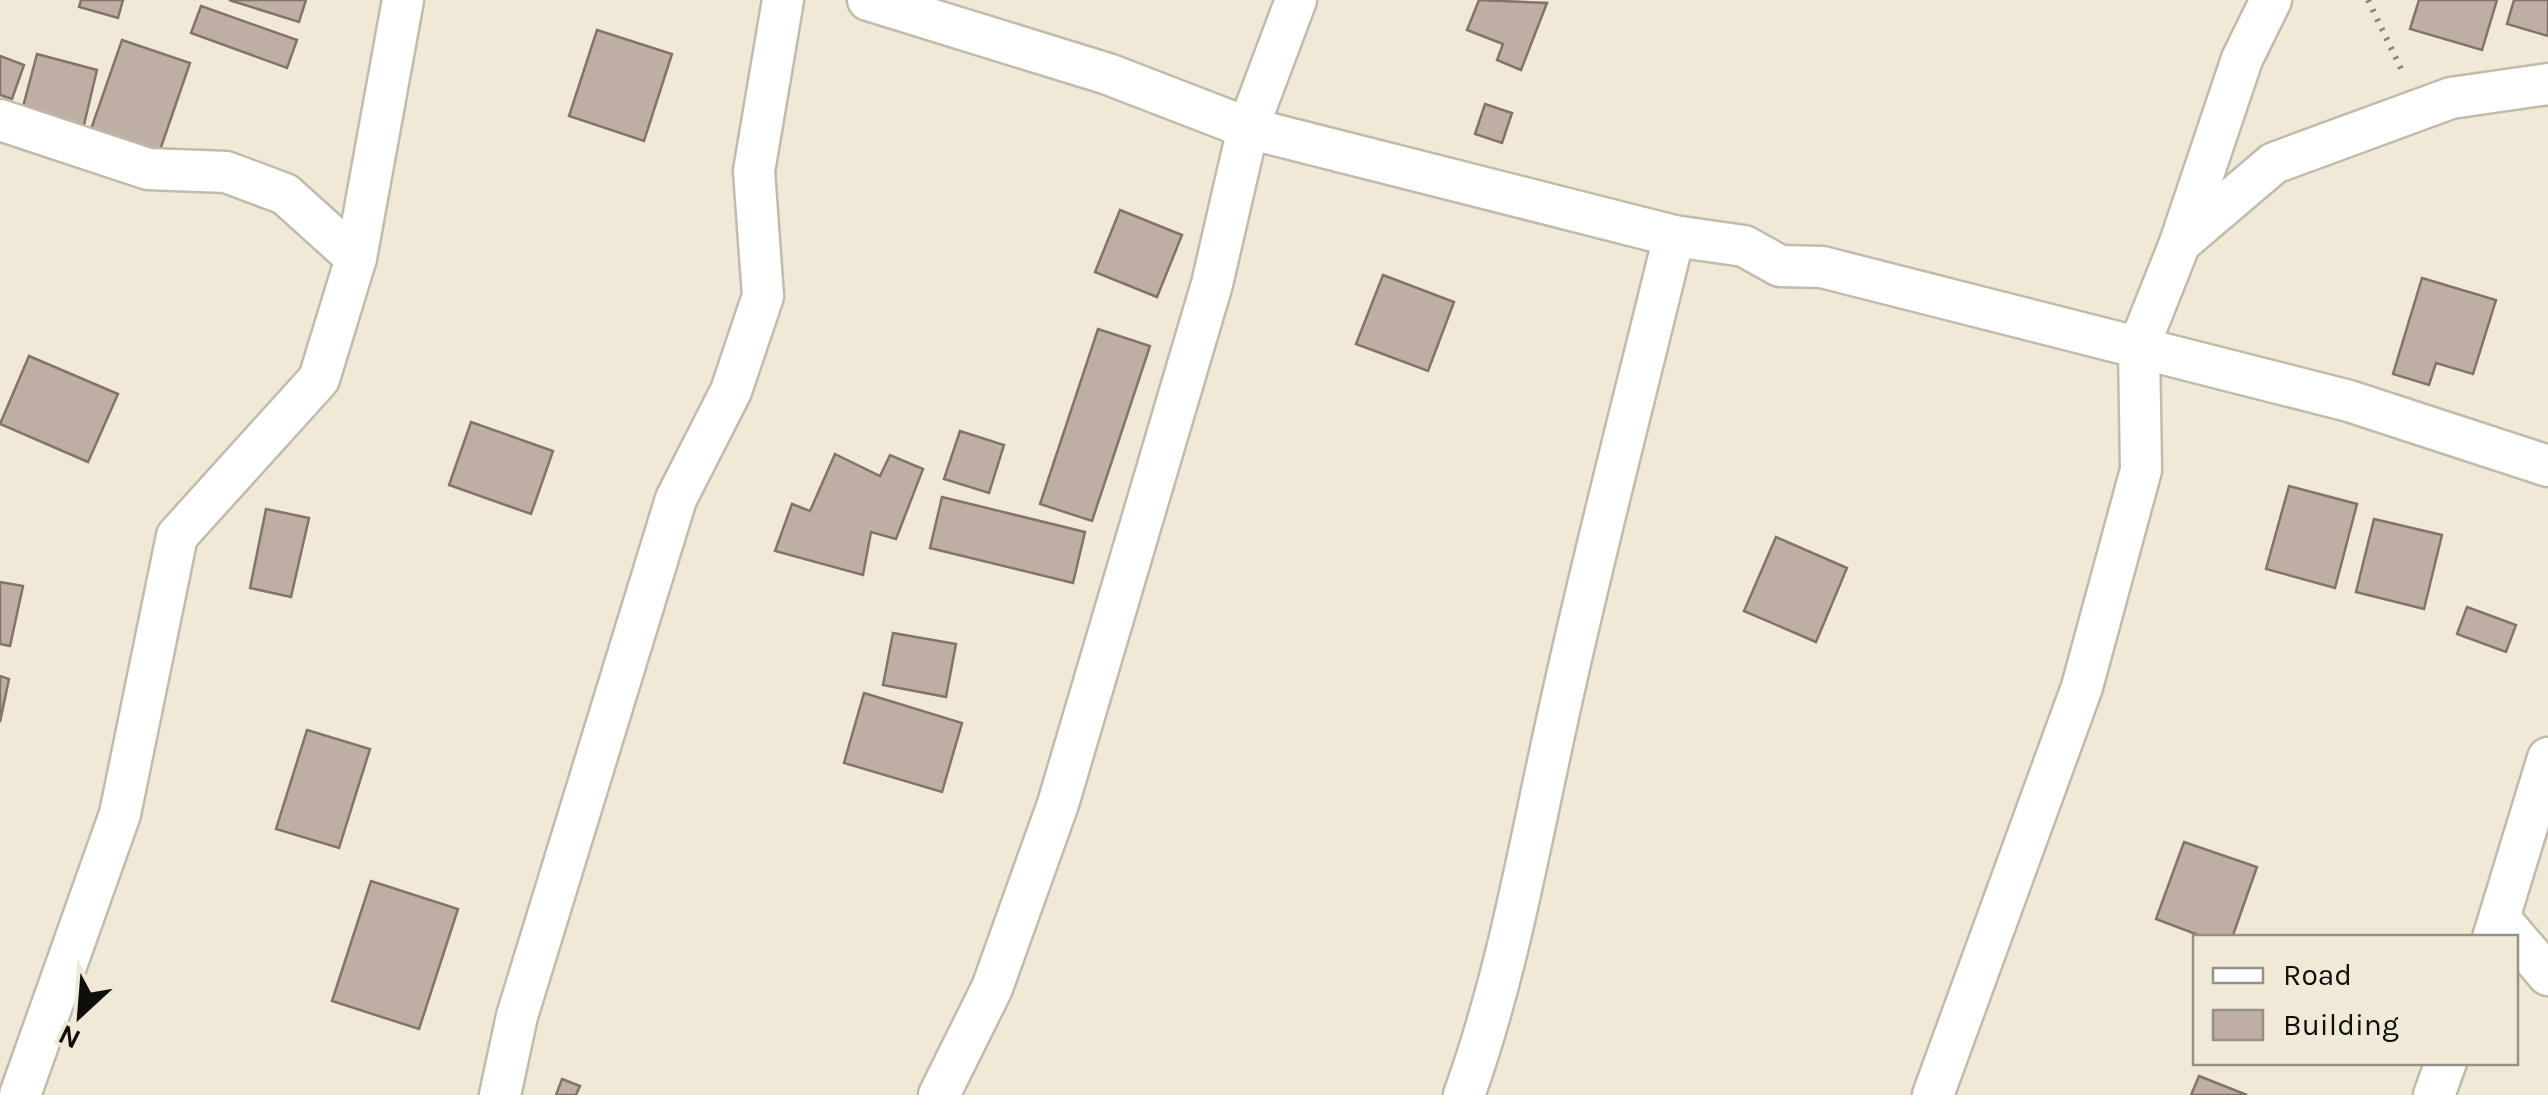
<svg xmlns="http://www.w3.org/2000/svg" width="2548" height="1095" font-family="Karla,sans-serif">
  <style>
    .building { fill: #beaea3; stroke: #827469; stroke-width: 2.5 }
    .lines { fill: none; stroke-linecap: round; stroke-linejoin: round }
    .minor-casing { stroke: #c2baaa; stroke-width: 45 }
    .path { stroke: #888377; stroke-width: 6; stroke-dasharray: 2.5 8; stroke-linecap: butt }
    .minor { stroke: #fff; stroke-width: 40 }
  </style>
  <rect width="100%" height="100%" fill="#f1e9d8"/>
  <!-- building -->
  <g class="building">
    <path d="M81,0H123L118,18L79,7Z"/>
    <path d="M229,0H306L299,22Z"/>
    <path d="M1479,0L1547,3L1521,70L1497,60L1503,44L1467,30Z"/>
    <path d="M2419,0H2497L2482,50L2410,29Z"/>
    <path d="M2514,0H2548V36L2507,24Z"/>
    <path d="M201,6L297,40L287,68L191,33Z"/>
    <path d="M597,30L672,54L644,141L569,116Z"/>
    <path d="M122,40L190,63L158,156L90,132Z"/>
    <path d="M37,54L97,70L82,133L20,118Z"/>
    <path d="M0,56L24,65L12,99L0,95Z"/>
    <path d="M1485,104L1512,113L1502,143L1475,134Z"/>
    <path d="M1120,210L1182,235L1157,297L1095,272Z"/>
    <path d="M1383,275L1454,302L1428,371L1356,344Z"/>
    <path d="M2422,278L2496,300L2473,374L2436,363L2429,385L2393,374Z"/>
    <path d="M1098,329L1150,346L1092,521L1040,504Z"/>
    <path d="M29,356L118,394L88,462L0,424Z"/>
    <path d="M471,422L553,451L531,514L449,485Z"/>
    <path d="M960,431L1004,445L989,493L944,479Z"/>
    <path d="M835,454L880,476L890,455L923,469L896,539L871,532L863,575L775,551L792,504L810,511Z"/>
    <path d="M2289,486L2357,504L2335,588L2266,569Z"/>
    <path d="M942,497L1085,532L1073,583L930,548Z"/>
    <path d="M266,509L309,518L291,597L250,588Z"/>
    <path d="M2374,519L2442,535L2424,609L2356,592Z"/>
    <path d="M1776,537L1847,568L1816,642L1744,611Z"/>
    <path d="M0,582L23,586L10,646L0,644Z"/>
    <path d="M2467,607L2516,625L2506,652L2457,634Z"/>
    <path d="M893,633L956,644L946,697L883,685Z"/>
    <path d="M0,676L9,679L0,722Z"/>
    <path d="M864,693L962,723L942,792L844,763Z"/>
    <path d="M307,730L370,749L339,848L276,829Z"/>
    <path d="M2184,842L2257,867L2232,938H2206L2156,919Z"/>
    <path d="M371,881L458,909L419,1029L332,1001Z"/>
    <path d="M2199,1076L2247,1095H2191Z"/>
    <path d="M562,1079L580,1086L576,1095H556Z"/>
  </g>
  <g class="lines">
    <defs>
      <g id="minor">
        <path d="M868,0L1108,74L1248,128L1674,236L1744,246L1780,266L1822,267L2349,401L2548,466"/>
        <path d="M0,120L148,169L226,172L285,194L356,258"/>
        <path d="M2180,243L2242,59L2271,0"/>
        <path d="M2500,919L2548,975"/>
        <path d="M2493,938L2548,758"/>
        <path d="M20,1095L120,814L177,536L319,379L356,258L403,0"/>
        <path d="M500,1095L517,1016L676,499L731,391L763,296L754,171L783,0"/>
        <path d="M939,1095L992,988L1058,804L1212,284L1248,128L1296,0"/>
        <path d="M1464,1095C1508,973 1529,847 1557,721C1592,559 1635,397 1674,236"/>
        <path d="M1933,1095L2082,687L2141,470L2139,346L2180,243L2274,163L2451,98L2548,84"/>
        <path d="M2434,1095L2446,1062"/>
      </g>
    </defs>
    <!-- minor casing -->
    <use href="#minor" class="minor-casing"/>
    <!-- path -->
    <path class="path" d="M2368,0L2404,75"/>
    <!-- minor -->
    <use href="#minor" class="minor"/>
  </g>
  <!-- legend -->
  <rect x="2193" y="935" width="325" height="130" fill="#f1e9d8" stroke="#979185" stroke-width="2.5"/>
  <rect x="2213" y="968" width="50" height="15" fill="#ffffff" stroke="#979185" stroke-width="2.5"/>
  <text x="2283" y="985" font-size="30" fill="#100e08">Road</text>
  <rect x="2213" y="1010" width="50" height="30" fill="#beaea3" stroke="#979185" stroke-width="2.5"/>
  <text x="2283" y="1035" font-size="30" fill="#100e08">Building</text>
  <!-- north arrow -->
  <g transform="translate(80 1015) rotate(206)" stroke="#f1e9d8" stroke-width="8" paint-order="stroke">
  <path d="M0-8L18 38L0 25L-18 38Z" fill="#100e08"/>
  <text y="-15" font-size="28" font-weight="bold" text-anchor="middle" fill="#100e08">N</text>
  </g>
</svg>
